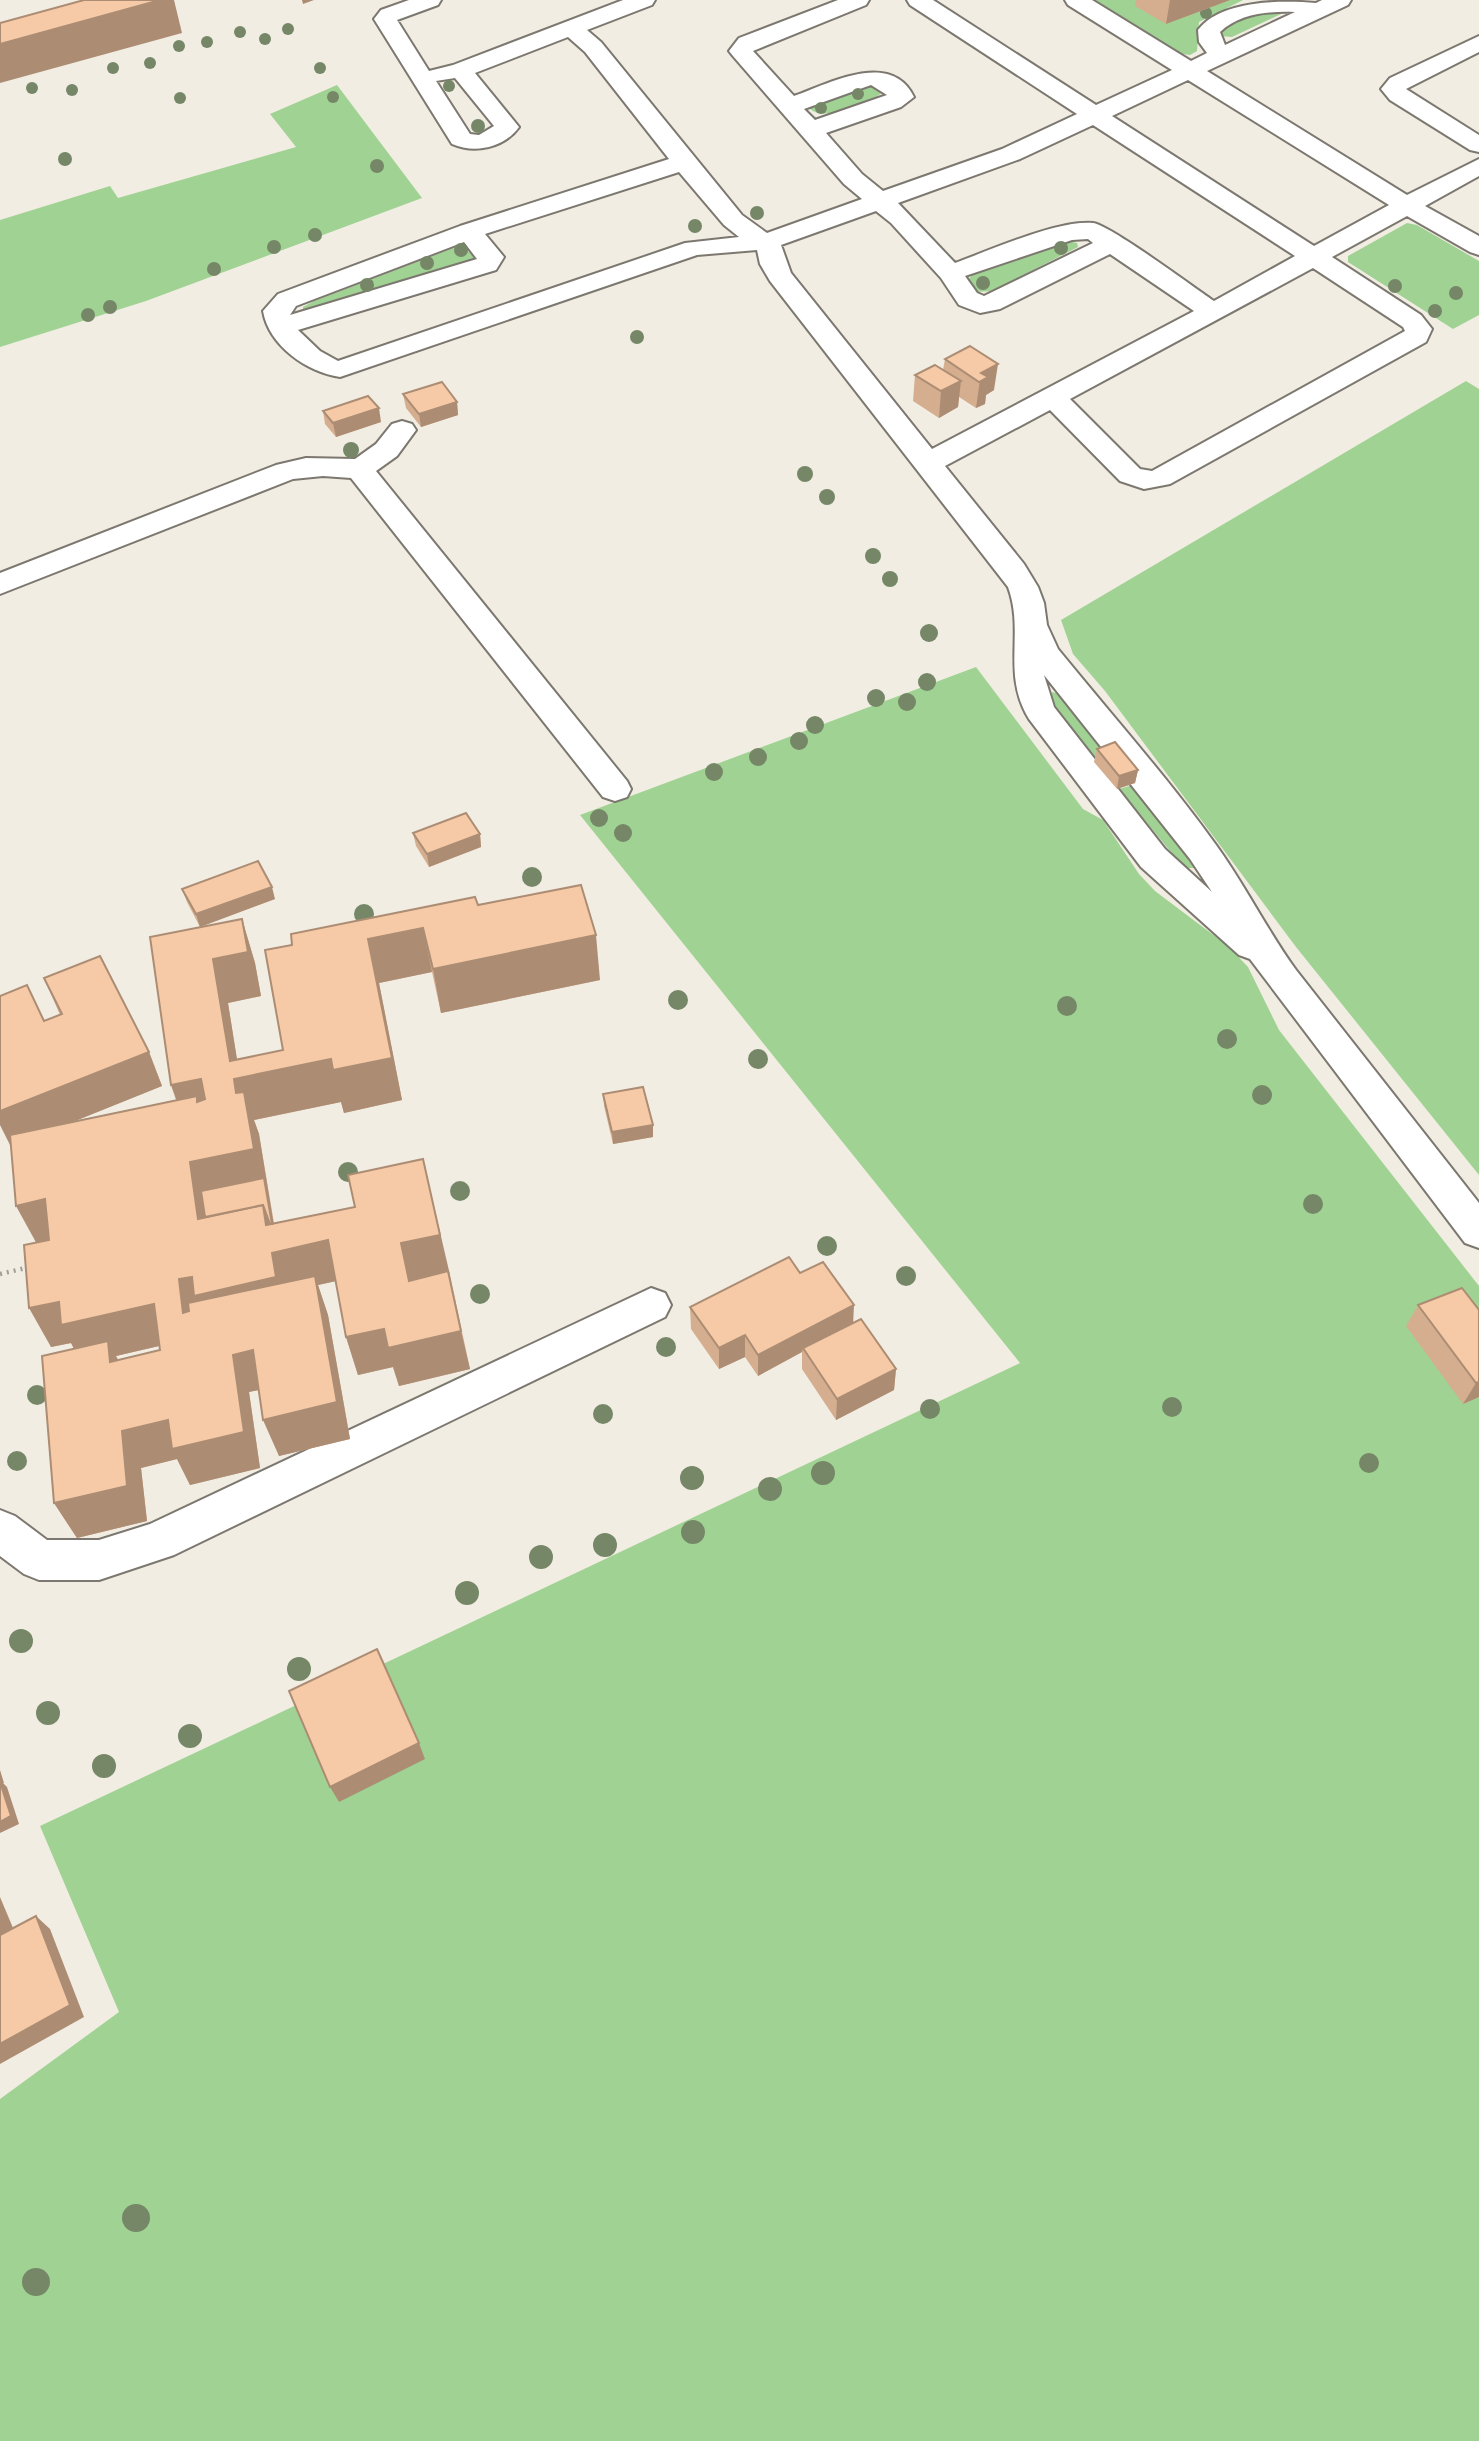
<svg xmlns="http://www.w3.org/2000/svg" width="1479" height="2441" font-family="'Archivo Narrow',sans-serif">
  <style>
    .green { fill: #a0d393 }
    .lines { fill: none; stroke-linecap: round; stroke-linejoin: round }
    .minor-casing { stroke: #7c786f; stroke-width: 4 }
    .path { stroke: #a29e97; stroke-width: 4.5; stroke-dasharray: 2 5; stroke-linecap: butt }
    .minor { fill: #fff; fill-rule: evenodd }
    .tree { fill: #758767 }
    .wall { fill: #d4ae8f; fill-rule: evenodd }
    .shaded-wall { fill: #ac8d74 }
    .building { fill: #f6caa6; stroke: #ac8d74; stroke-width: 2 }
  </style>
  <rect width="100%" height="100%" fill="#f2ede3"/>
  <!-- green -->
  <g class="green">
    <path d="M1095,0H1243L1199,22L1197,51L1190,55L1183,54Z"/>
    <path d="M1258,13L1280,12L1281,14L1232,37L1220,36L1222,27Z"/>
    <path d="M873,84L883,92L876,97C860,103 824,123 809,108Z"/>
    <path d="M337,85L422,198L146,301L0,347V220L110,186L118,198L296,147L270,114Z"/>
    <path d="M1407,223L1417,225L1479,261V315L1453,329L1348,262V256Z"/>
    <path d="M1069,241L1077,243L1078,247L992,291L976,292L967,281L972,275L1059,242Z"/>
    <path d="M456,247H463L474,256L472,261L303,311V307L314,301Z"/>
    <path d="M1466,381L1479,389V1175L1296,947L1105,691L1073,654L1061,620Z"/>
    <path d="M976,667L1083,809L1103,820L1139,874L1155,891L1228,946L1248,967L1279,1030L1479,1286V2441H0V2099L119,2012L40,1826L1020,1363L580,815Z"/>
    <path d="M1052,692L1059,694L1108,757L1096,760L1049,699Z"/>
    <path d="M1133,785L1198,868H1184L1119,789Z"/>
  </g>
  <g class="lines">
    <defs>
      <g id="minor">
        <path d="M409,0H441L438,5L397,20L429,71L453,65L623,0H655L652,5L587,30L601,42L742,215L767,233L862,199L844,184L733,56L729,51L739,38L838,0H869L866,5L753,51L794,96C828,84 891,49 914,97L901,107L826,133L862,174L883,191L1002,149L1077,114L910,5L907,0H933L1096,105L1172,70L1068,5L1065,0H1092L1191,61L1207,53L1199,42L1198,30C1220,0 1281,0 1316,3L1322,0H1351L1348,5L1207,71L1407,195L1479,159V176L1425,206L1479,236V255L1470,252L1407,216L1332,257L1421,315L1432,329L1426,342L1170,484L1144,489L1120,481L1050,410L945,466L1024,564L1038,587L1044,603L1047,625L1058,649C1110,713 1168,778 1216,845C1245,885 1267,930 1296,970L1479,1203V1248L1465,1243L1250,959L1239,955L1141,867L1029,719C1001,673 1025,633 1008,587L770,281L760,264L757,250L697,255L340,377C307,372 269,346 263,311L278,294L460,226L669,159L585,52L568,37L475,73L519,127C504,148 475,154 452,144L374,19L381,10ZM1295,12L1225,45L1220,32C1240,13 1269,11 1295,12ZM455,78L494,126L479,135L470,134L436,81ZM1188,80L1389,205L1314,246L1112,116ZM871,85L887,95L815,120L804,109ZM1093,125L1295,256L1214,301C1193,287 1110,225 1093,223C1057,220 991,250 955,263L898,203L1020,159ZM679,172L724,225L739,237L685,243L338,361L320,351L298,330L496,270L504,257L485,234ZM876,211L891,223L941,278L959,305L980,313L1000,309L1110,254L1194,311L932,449L791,273L781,245ZM1088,239L1093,243L984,296L977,293L965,276L1072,240ZM464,242L477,259L290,315L296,306ZM1313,268L1403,327L1405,331L1152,471L1140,469L1070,399ZM1044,675L1190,859L1212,892L1165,849L1054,707Z"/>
        <path d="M1479,36V52L1406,89L1479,135V152L1470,150L1390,100L1381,89L1390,78Z"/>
        <path d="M402,421L412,424L416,430L397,456L376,471L627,781L631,789L627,797L615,801L603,797L351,478L323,476L293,479L0,594V573L276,465L306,458L355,459L376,444L392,424Z"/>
        <path d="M651,1288L665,1293L671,1305L665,1317L174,1555L99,1580H39L24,1574L0,1556V1510L15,1516L47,1540H99L150,1524Z"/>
      </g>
    </defs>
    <!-- minor casing -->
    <use href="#minor" class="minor-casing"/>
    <!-- path -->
    <path class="path" d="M0,1274L30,1267"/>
    <!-- minor -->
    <use href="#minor" class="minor"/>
  </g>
  <!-- trees -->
  <g class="tree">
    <circle cx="1206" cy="13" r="6"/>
    <circle cx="288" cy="29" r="6"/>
    <circle cx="240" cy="32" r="6"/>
    <circle cx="265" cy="39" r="6"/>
    <circle cx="207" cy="42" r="6"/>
    <circle cx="179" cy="46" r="6"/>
    <circle cx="150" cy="63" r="6"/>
    <circle cx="113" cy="68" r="6"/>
    <circle cx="320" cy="68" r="6"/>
    <circle cx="449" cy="86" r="6"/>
    <circle cx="32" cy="88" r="6"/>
    <circle cx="72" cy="90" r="6"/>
    <circle cx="858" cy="94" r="6"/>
    <circle cx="333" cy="97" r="6"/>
    <circle cx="180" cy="98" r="6"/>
    <circle cx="821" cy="108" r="6"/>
    <circle cx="478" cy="126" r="7"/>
    <circle cx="65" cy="159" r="7"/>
    <circle cx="377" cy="166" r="7"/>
    <circle cx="757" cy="213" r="7"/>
    <circle cx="695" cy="226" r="7"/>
    <circle cx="315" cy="235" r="7"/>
    <circle cx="274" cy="247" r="7"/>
    <circle cx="1061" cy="248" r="7"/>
    <circle cx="461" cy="250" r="7"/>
    <circle cx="427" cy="263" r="7"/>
    <circle cx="214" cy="269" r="7"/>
    <circle cx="983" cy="283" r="7"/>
    <circle cx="367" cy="285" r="7"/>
    <circle cx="1395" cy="286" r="7"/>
    <circle cx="1456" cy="293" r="7"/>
    <circle cx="110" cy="307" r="7"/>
    <circle cx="1435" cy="311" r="7"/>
    <circle cx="88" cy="315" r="7"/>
    <circle cx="637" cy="337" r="7"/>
    <circle cx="351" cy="450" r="8"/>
    <circle cx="805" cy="474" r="8"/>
    <circle cx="827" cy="497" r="8"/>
    <circle cx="873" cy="556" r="8"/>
    <circle cx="890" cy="579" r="8"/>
    <circle cx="929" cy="633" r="9"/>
    <circle cx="927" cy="682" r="9"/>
    <circle cx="876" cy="698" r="9"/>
    <circle cx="907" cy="702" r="9"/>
    <circle cx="815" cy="725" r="9"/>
    <circle cx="799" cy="741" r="9"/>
    <circle cx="758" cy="757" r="9"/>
    <circle cx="714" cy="772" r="9"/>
    <circle cx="599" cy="818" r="9"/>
    <circle cx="623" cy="833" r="9"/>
    <circle cx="532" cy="877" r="10"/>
    <circle cx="364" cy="914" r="10"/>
    <circle cx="678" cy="1000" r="10"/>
    <circle cx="1067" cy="1006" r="10"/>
    <circle cx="1227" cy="1039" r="10"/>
    <circle cx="758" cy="1059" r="10"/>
    <circle cx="1262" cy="1095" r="10"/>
    <circle cx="348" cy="1172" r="10"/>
    <circle cx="460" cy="1191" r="10"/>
    <circle cx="1313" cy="1204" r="10"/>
    <circle cx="827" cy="1246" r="10"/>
    <circle cx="906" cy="1276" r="10"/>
    <circle cx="480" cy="1294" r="10"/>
    <circle cx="666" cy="1347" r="10"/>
    <circle cx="37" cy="1395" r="10"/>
    <circle cx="1172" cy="1407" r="10"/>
    <circle cx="930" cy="1409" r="10"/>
    <circle cx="603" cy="1414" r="10"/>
    <circle cx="17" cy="1461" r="10"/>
    <circle cx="1369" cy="1463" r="10"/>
    <circle cx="823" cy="1473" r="12"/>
    <circle cx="692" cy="1478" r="12"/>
    <circle cx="770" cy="1489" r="12"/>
    <circle cx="693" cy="1532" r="12"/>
    <circle cx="605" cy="1545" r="12"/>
    <circle cx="541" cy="1557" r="12"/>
    <circle cx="467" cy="1593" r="12"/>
    <circle cx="21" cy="1641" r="12"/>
    <circle cx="299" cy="1669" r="12"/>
    <circle cx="48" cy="1713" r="12"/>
    <circle cx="190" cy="1736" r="12"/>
    <circle cx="104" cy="1766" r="12"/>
    <circle cx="136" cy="2218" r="14"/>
    <circle cx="36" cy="2282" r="14"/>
  </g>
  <!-- wall -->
  <g class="wall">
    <path d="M1136,0H1230L1166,24L1135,6Z"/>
    <path d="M945,359L994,390L986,395L985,404L976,408L959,397L958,407L939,418L913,401L915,375L943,370Z"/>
    <path d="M403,394L457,402L458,415L421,427L406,408Z"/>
    <path d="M323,411L381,422L336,437L325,424Z"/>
    <path d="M1097,749L1138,770L1135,783L1117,789L1094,762Z"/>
    <path d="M413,833L480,834L481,847L429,867L416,846Z"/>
    <path d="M182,889L275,899L200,927L242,919L255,963L261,996L228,1003L237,1060L283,1050L265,950L478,905L600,980L441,1013L432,972L379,983L402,1100L344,1113L341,1102L254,1120L259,1134L274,1223L450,1275L470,1369L399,1386L393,1367L358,1375L346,1337L336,1281L318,1285L328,1315L350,1439L279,1456L259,1390L249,1392L260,1468L190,1485L177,1459L141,1468L147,1521L77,1538L54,1503L74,1349L71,1343L51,1347L36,1243L11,1146L44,1021L60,1015L44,978L149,1052L162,1086L74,1121L176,1100L171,1085L200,927L187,902ZM159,1346L160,1350L118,1360L116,1356Z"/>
    <path d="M603,1094L653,1137L613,1144L604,1106Z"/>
    <path d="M800,1273L853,1323L896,1369L894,1390L836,1420L802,1369V1352L758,1376L745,1357L719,1369L691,1329L690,1307Z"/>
    <path d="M1462,1288L1479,1397L1463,1404L1406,1326L1418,1305Z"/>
  </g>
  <!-- shaded-wall -->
  <g class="shaded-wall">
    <path d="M160,0H174L182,33L0,83V44Z"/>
    <path d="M302,0H314L303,4Z"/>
    <path d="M1170,0H1230L1166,24Z"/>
    <path d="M998,364L994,390L986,395L985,404L976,408L981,373Z"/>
    <path d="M961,381L958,407L939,418L941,391Z"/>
    <path d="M457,402L458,415L421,427L419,414Z"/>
    <path d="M379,408L381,422L336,437L333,423Z"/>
    <path d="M1138,770L1135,783L1117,789L1119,776Z"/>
    <path d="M480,834L481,847L429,867L427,854Z"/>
    <path d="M272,887L275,899L200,927L196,914Z"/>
    <path d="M242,919L255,963L261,996L228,1003L240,1078L331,1059L368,939L423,928L432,972L379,983L402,1100L344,1113L341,1102L254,1120L259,1134L278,1251L328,1240L341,1280L318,1285L328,1315L350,1439L279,1456L263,1420L316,1285L183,1313L179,1279L198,1219L190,1162L236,1093L213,959Z"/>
    <path d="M596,935L600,980L441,1013L433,969Z"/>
    <path d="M149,1052L162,1086L11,1147L0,1125V1111Z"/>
    <path d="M201,1079L217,1122L187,1128L171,1085Z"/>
    <path d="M653,1125V1137L613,1144L612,1132Z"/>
    <path d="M423,1159L450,1275L411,1283L409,1281L401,1243Z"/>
    <path d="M45,1199L66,1239L38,1246L16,1206Z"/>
    <path d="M59,1302L154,1304L172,1343L116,1356L128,1379L82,1363L71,1343L51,1347L29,1308Z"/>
    <path d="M854,1305L853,1326L803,1348L802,1352L758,1376V1355Z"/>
    <path d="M384,1329L461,1331L470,1369L399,1386L393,1367L358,1375L346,1337Z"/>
    <path d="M745,1335V1357L719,1369V1348Z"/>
    <path d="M253,1350L268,1388L249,1392L260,1468L190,1485L177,1459L141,1468L147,1521L77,1538L54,1503L122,1431L168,1420L233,1355Z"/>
    <path d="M896,1369L894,1390L836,1420L837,1399Z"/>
    <path d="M1479,1382V1397L1463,1404L1476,1383Z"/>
    <path d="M419,1743L425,1759L339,1802L330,1787Z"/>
    <path d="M0,1770L4,1783H3L7,1787L19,1824L0,1833Z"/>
    <path d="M0,1897L16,1935L0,1944Z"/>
    <path d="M36,1916L50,1929L84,2017L0,2064V2044Z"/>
  </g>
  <!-- building -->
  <g class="building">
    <path d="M84,0H160L0,44V23Z"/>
    <path d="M970,346L998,364L981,373L988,377L979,382L945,359Z"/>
    <path d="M935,365L961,381L941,391L915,375Z"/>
    <path d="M442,382L457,402L419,414L403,394Z"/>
    <path d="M368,396L379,408L333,423L323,411Z"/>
    <path d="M1115,742L1138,770L1119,776L1097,749Z"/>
    <path d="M466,813L480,834L427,854L413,833Z"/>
    <path d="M258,861L272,887L196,914L182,889Z"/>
    <path d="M581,885L596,935L433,969L423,928L368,939L392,1058L333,1070L331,1059L234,1079L236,1093L244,1092L254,1149L190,1162L198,1219L263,1205L266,1225L355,1207L348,1175L423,1159L440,1235L401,1243L409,1281L448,1271L461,1331L388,1348L384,1329L346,1337L328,1240L272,1253L276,1277L194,1296L192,1277L179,1279L183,1313L189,1311L188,1303L315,1276L337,1402L263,1420L253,1350L233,1355L244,1432L172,1449L168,1420L122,1431L127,1486L54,1503L42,1356L108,1341L110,1362L160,1350L154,1304L61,1325L59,1302L29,1308L24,1245L49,1240L45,1199L16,1206L10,1135L197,1096V1102L205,1099L201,1079L171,1085L150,937L242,919L248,952L213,959L230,1061L283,1050L265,950L292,945L291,934L475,897L478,905Z"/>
    <path d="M100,956L149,1052L0,1111V996L27,985L44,1021L62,1014L44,978Z"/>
    <path d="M643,1087L653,1125L612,1132L603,1094Z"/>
    <path d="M264,1178L272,1224H270L263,1205L205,1217L201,1191Z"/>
    <path d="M789,1257L800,1273L823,1262L854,1305L758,1355L745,1335L719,1348L690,1307Z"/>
    <path d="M1462,1288L1479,1310V1382L1476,1383L1418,1305Z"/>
    <path d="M861,1319L896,1369L837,1399L803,1348Z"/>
    <path d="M377,1649L419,1743L330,1787L289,1691Z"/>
    <path d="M0,1782L11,1816L0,1822Z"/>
    <path d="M36,1916L70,2005L0,2044V1935Z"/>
  </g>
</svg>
